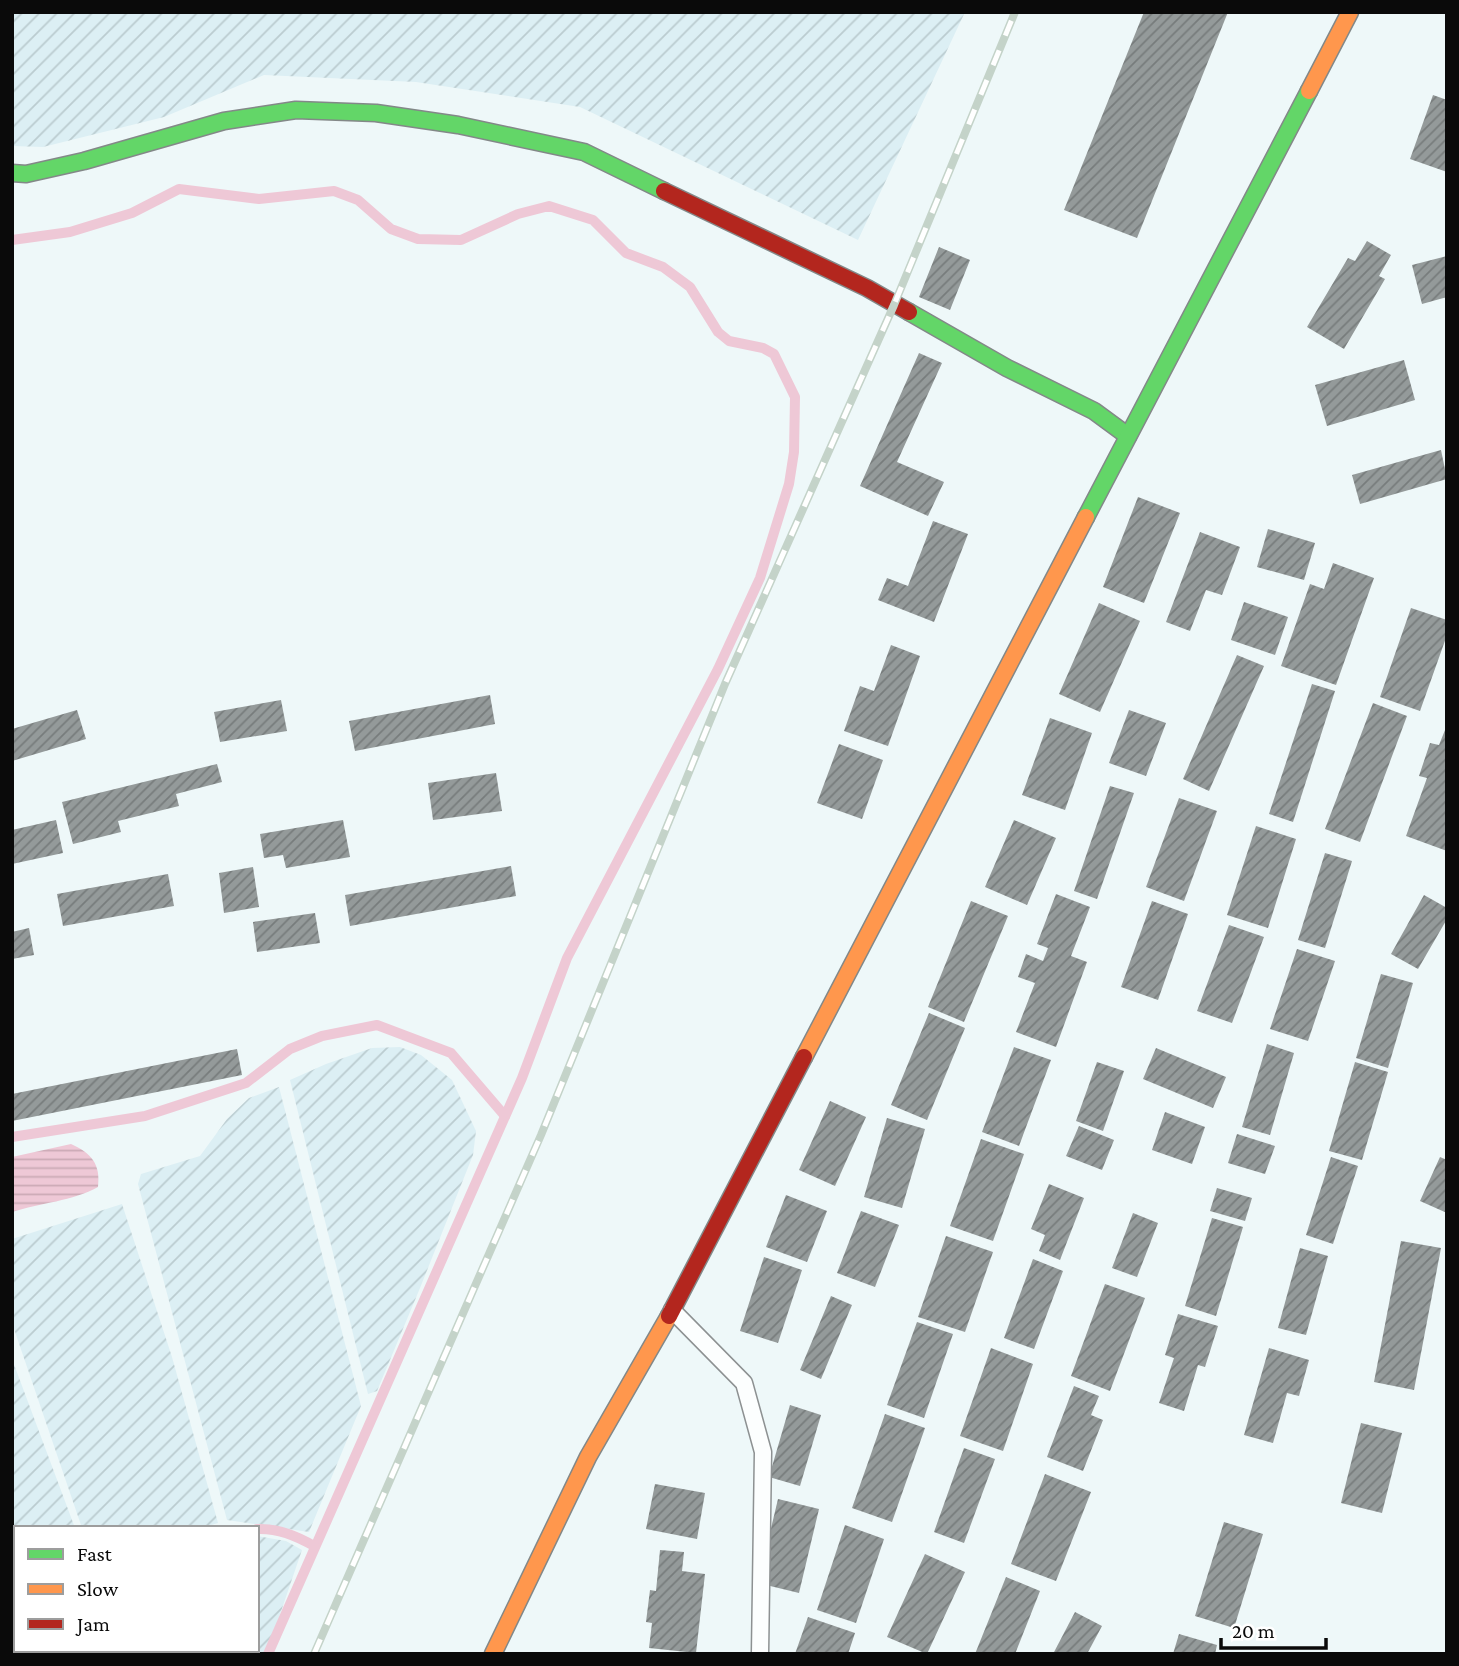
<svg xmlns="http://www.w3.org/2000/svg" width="1459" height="1666" font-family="'Crimson Pro',serif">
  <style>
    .farmland { fill: url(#farmland-furrows) }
    .water { fill: url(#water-rules) }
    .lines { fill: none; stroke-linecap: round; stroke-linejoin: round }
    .stream { stroke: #eec8d6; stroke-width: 10 }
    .building { fill: url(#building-hatch) }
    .lane-casing { stroke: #8d9192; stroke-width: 19 }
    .fast-casing { stroke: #838888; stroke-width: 19 }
    .slow-casing { stroke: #838888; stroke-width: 19 }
    .jam-casing { stroke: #838888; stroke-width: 19 }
    .lane { stroke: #fcfefe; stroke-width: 16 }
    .fast { stroke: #63d668; stroke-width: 16 }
    .slow { stroke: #ff974d; stroke-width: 16 }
    .jam { stroke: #b3261e; stroke-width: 16 }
    .rail-casing { stroke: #c4d3c9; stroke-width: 8 }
    .rail { stroke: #fff; stroke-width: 5; stroke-dasharray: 16; stroke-linecap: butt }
  </style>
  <defs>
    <pattern id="farmland-furrows" width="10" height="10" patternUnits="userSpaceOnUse" patternTransform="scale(1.75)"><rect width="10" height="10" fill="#dceff4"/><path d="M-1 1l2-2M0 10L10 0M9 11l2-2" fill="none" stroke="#bbccd0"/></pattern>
    <pattern id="water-rules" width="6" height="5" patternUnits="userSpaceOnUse" patternTransform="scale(1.75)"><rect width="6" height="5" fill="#eec8d6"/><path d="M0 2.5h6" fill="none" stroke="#cbaab6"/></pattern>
    <pattern id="building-hatch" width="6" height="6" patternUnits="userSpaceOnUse" patternTransform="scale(1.75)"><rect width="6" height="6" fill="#949a9a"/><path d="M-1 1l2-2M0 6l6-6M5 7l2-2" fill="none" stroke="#777c7c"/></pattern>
  </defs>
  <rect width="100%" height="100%" fill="#eef8f9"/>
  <!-- farmland -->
  <g class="farmland">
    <path d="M12,12H965L858,240L580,107L416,82L264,75L164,117L43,147L12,146Z"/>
    <path d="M400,1047L421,1055L452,1080L476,1131L473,1155L420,1288L377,1391L368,1394L290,1080L326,1064L372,1048Z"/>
    <path d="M279,1087L361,1406L309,1532L227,1520L138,1184L141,1174L200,1156L227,1119L249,1098Z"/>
    <path d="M122,1204L172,1357L218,1523L201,1528H82L12,1323V1239Z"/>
    <path d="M12,1359L75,1528H16V1612L12,1614Z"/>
    <path d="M257,1536L286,1541L302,1550L277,1623L263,1654H12V1629L16,1627V1650H257Z"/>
  </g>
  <!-- water -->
  <path class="water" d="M71,1144C91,1153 101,1164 98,1187C73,1201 40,1203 12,1212V1157Z"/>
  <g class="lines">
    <!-- stream -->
    <g class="stream">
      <path d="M12,240L70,232L132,213L179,189L259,199L334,191L358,200L391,229L418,239L461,240L518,214L549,206L593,220L626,253L663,267L690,287L718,332L729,341L763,348L774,354L795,397L794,452L789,484L760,578L718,669L567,958L522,1078L268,1654"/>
      <path d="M12,1137L145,1116L246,1083L290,1049L322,1036L377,1025L451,1053L505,1116"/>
      <path d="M257,1529C278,1528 297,1536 314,1546"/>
      <path d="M12,1622L16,1620"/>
    </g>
  </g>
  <!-- building -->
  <g class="building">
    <path d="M1144,12H1228L1137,238L1064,210Z"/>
    <path d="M1433,95L1447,100V172L1410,159Z"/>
    <path d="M1367,241L1391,255L1379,276L1385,279L1344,349L1307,327L1348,258L1355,261Z"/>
    <path d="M939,247L970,260L950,310L919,297Z"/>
    <path d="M1447,256V297L1422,304L1412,265Z"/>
    <path d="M919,353L942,363L897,462L944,482L928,516L860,486Z"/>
    <path d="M1404,360L1415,400L1327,426L1315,385Z"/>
    <path d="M1441,450L1447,479L1360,504L1352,475Z"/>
    <path d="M1138,497L1180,513L1144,603L1103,587Z"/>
    <path d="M933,521L968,534L934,622L878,600L887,578L908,586Z"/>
    <path d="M1268,529L1315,543L1304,580L1257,567Z"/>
    <path d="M1200,532L1240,547L1222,595L1206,590L1190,631L1166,622Z"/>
    <path d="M1333,563L1374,578L1336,685L1281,666L1310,584L1324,589Z"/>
    <path d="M1244,602L1288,617L1275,655L1231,640Z"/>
    <path d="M1099,603L1140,621L1100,712L1059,694Z"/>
    <path d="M1411,608L1447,620V635L1420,711L1380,697Z"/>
    <path d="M891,645L920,656L888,746L844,731L860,686L874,691Z"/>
    <path d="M1237,655L1264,666L1209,791L1183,779Z"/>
    <path d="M1312,684L1335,691L1293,822L1269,814Z"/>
    <path d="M490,695L495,724L355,751L349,721Z"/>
    <path d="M281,700L287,731L220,742L214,712Z"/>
    <path d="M1373,703L1407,716L1360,842L1325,829Z"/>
    <path d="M77,710L86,739L12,761V729Z"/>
    <path d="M1129,710L1166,723L1146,776L1109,763Z"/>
    <path d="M1050,718L1092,733L1065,810L1022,795Z"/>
    <path d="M1447,725V851L1406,836L1427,778L1419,776L1430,743L1439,745Z"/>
    <path d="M839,744L883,760L862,819L817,803Z"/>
    <path d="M217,764L222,782L176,794L179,806L118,821L121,832L73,844L62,802Z"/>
    <path d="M496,773L502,811L433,820L428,783Z"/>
    <path d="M1110,786L1134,793L1097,899L1074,891Z"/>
    <path d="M1179,798L1217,811L1184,901L1146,887Z"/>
    <path d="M56,820L63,853L12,864V830Z"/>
    <path d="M343,820L350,857L286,868L283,855L264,858L260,834Z"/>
    <path d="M1014,820L1056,838L1027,905L985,887Z"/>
    <path d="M1256,826L1296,839L1268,928L1227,915Z"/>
    <path d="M1325,853L1352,861L1325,948L1298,940Z"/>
    <path d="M511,866L516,896L350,926L345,895Z"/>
    <path d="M253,867L259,907L224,913L219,873Z"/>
    <path d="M168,874L174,906L63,926L57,894Z"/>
    <path d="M1056,894L1090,907L1071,956L1087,962L1056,1047L1016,1032L1035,983L1018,977L1026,954L1043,961L1048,948L1037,944Z"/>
    <path d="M1424,895L1447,908V919L1418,969L1391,954Z"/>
    <path d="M971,901L1008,916L964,1022L928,1007Z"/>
    <path d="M1152,901L1188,914L1158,1000L1121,987Z"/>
    <path d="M315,913L320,943L257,952L253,922Z"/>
    <path d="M1229,925L1264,937L1232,1023L1197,1011Z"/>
    <path d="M29,928L34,955L12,959V932Z"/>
    <path d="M1297,949L1335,961L1308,1041L1270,1029Z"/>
    <path d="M1381,974L1413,983L1388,1068L1356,1058Z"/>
    <path d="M929,1013L965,1028L927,1120L891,1105Z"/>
    <path d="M1267,1044L1294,1053L1270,1135L1242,1127Z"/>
    <path d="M1014,1047L1051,1060L1019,1146L982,1132Z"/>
    <path d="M1156,1048L1226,1077L1213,1108L1143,1079Z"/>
    <path d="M237,1049L242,1075L12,1121V1094Z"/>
    <path d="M1097,1062L1124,1071L1103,1131L1076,1121Z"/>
    <path d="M1355,1062L1388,1072L1362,1160L1329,1151Z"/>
    <path d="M830,1101L866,1117L835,1186L799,1170Z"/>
    <path d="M1165,1112L1205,1127L1192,1164L1152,1150Z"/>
    <path d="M887,1118L925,1129L902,1208L864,1197Z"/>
    <path d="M1079,1126L1114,1140L1102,1170L1066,1156Z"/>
    <path d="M1237,1134L1275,1146L1265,1174L1228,1163Z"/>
    <path d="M981,1139L1024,1154L993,1241L950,1226Z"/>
    <path d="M1331,1157L1358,1166L1333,1244L1306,1235Z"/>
    <path d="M1440,1157L1447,1160V1213L1420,1201Z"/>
    <path d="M1049,1184L1084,1198L1060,1260L1039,1251L1045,1235L1031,1229Z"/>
    <path d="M1217,1188L1252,1198L1245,1221L1210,1211Z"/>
    <path d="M786,1195L827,1211L807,1262L766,1247Z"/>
    <path d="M861,1211L899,1225L875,1287L837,1273Z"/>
    <path d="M1133,1213L1158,1223L1137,1277L1112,1268Z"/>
    <path d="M1212,1218L1243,1227L1216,1316L1185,1306Z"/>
    <path d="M946,1236L993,1252L965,1332L918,1317Z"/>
    <path d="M1401,1241L1441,1248L1414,1390L1374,1382Z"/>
    <path d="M1300,1248L1328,1256L1306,1335L1278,1328Z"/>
    <path d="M764,1257L802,1270L778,1343L740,1331Z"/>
    <path d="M1033,1259L1063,1271L1034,1349L1004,1338Z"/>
    <path d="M1105,1284L1145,1298L1110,1391L1071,1376Z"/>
    <path d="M831,1296L852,1305L821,1379L800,1370Z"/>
    <path d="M1178,1314L1218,1326L1205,1367L1198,1365L1184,1411L1159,1403L1174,1358L1165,1355Z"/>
    <path d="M917,1322L953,1334L924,1418L887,1405Z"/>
    <path d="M991,1348L1033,1364L1003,1451L960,1436Z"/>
    <path d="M1269,1348L1309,1360L1299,1396L1287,1393L1273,1443L1244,1435Z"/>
    <path d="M1074,1386L1099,1396L1091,1415L1103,1420L1083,1471L1047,1457Z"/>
    <path d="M790,1405L821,1415L800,1486L769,1477Z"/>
    <path d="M885,1414L925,1428L892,1522L852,1508Z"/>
    <path d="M1361,1423L1402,1433L1382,1513L1341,1503Z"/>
    <path d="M964,1448L995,1459L964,1543L934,1532Z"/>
    <path d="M1045,1474L1091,1492L1056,1581L1011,1564Z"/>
    <path d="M655,1484L705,1493L697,1539L646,1529Z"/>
    <path d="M778,1499L819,1509L799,1593L758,1583Z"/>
    <path d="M1224,1522L1263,1534L1234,1628L1195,1616Z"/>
    <path d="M845,1525L884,1539L856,1623L817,1610Z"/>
    <path d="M660,1550L684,1552L682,1571L705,1574L696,1653L649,1648L652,1623L646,1622L650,1590L656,1591Z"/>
    <path d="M925,1554L965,1572L927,1654L887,1637Z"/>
    <path d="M1006,1577L1040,1591L1015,1654H975Z"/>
    <path d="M1075,1612L1102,1626L1087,1654H1053Z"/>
    <path d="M808,1617L855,1633L848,1654H795Z"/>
    <path d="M1179,1634L1217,1645L1215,1654H1173Z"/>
  </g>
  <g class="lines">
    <defs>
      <path id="lane" d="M672,1310L744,1383L763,1452L760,1654"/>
      <g id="fast">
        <path d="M12,173L26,174L84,161L224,121L296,110L376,113L458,125L584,152L664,191"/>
        <path d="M909,312L1007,368L1094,411L1128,436"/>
        <path d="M1086,517L1309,91"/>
      </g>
      <g id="slow">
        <path d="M1309,91L1350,12"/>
        <path d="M804,1057L1086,517"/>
        <path d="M493,1654L588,1457L669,1316"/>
      </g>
      <g id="jam">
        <path d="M664,191L867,288L909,312"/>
        <path d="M669,1316L804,1057"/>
      </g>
    </defs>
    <!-- lane casing -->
    <use href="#lane" class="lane-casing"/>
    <!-- fast casing -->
    <use href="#fast" class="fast-casing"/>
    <!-- slow casing -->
    <use href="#slow" class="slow-casing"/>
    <!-- jam casing -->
    <use href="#jam" class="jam-casing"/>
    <!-- lane -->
    <use href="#lane" class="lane"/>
    <!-- fast -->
    <use href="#fast" class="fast"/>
    <!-- slow -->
    <use href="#slow" class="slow"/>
    <!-- jam -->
    <use href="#jam" class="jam"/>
    <defs>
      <path id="rail" d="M314,1654L541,1135L725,684L894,305L1015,12"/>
    </defs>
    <!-- rail casing -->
    <use href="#rail" class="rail-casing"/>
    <!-- rail -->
    <use href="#rail" class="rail"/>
  </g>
  <!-- border -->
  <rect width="1459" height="1666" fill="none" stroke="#0a0a0a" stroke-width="28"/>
  <!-- legend -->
  <rect x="14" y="1526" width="245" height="126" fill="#ffffff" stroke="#9d9d9d" stroke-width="2"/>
  <rect x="28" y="1549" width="35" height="10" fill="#63d668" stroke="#9d9d9d" stroke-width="2"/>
  <text x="77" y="1561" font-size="21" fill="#0a0a0a">Fast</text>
  <rect x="28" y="1584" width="35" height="10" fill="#ff974d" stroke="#9d9d9d" stroke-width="2"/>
  <text x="77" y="1596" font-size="21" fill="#0a0a0a">Slow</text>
  <rect x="28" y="1619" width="35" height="10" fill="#b3261e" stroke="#9d9d9d" stroke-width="2"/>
  <text x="77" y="1631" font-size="21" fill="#0a0a0a">Jam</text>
  <!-- scale -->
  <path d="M1221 1638v10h105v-10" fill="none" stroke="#0a0a0a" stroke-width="3.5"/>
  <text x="1232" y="1638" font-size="21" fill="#0a0a0a" stroke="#ffffff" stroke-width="5" paint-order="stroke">20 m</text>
</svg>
